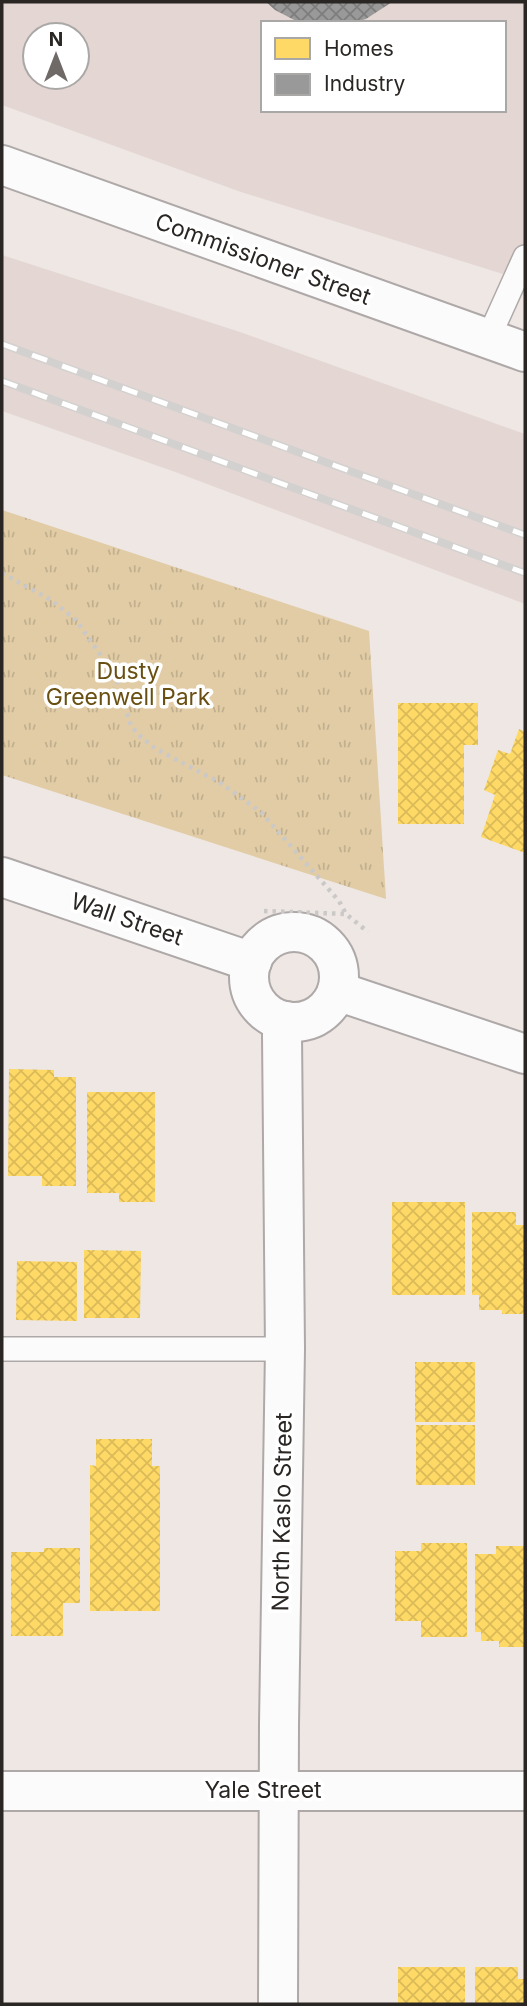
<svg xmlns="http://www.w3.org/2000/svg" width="527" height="2006" font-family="Inter,sans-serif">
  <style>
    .built { fill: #e4d7d3; fill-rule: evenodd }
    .grass { fill: url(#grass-tufts) }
    .homes { fill: url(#homes-cross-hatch) }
    .industry { fill: url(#industry-cross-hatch) }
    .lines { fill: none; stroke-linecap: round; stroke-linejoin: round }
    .service-casing { stroke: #aea9a8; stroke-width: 26 }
    .minor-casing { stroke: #aea9a8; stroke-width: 42 }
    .path { stroke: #cbc9c8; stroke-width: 4.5; stroke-dasharray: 3.5 5; stroke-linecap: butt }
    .service { stroke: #fcfbfb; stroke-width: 23 }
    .minor { stroke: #fcfbfb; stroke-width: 38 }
    .rail-casing { stroke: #d3d1d0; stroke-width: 8 }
    .rail { stroke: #fff; stroke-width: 5; stroke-dasharray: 16; stroke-linecap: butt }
    .labels { text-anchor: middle; stroke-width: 7; stroke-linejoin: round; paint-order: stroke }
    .street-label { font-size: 23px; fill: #2a2624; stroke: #fff }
    .park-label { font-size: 23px; fill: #695012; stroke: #fff }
  </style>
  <defs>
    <pattern id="grass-tufts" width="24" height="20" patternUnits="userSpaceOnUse" patternTransform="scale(1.75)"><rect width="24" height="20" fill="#e1cca5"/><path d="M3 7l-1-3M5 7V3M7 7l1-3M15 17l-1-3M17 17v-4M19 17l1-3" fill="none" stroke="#c1af8e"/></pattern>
    <pattern id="homes-cross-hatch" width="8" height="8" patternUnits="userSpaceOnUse" patternTransform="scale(1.75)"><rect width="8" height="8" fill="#ffd966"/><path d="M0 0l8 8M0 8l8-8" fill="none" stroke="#dbba58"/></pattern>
    <pattern id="industry-cross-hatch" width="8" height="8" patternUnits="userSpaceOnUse" patternTransform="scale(1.75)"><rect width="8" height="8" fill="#999"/><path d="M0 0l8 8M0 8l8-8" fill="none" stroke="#7d7d7d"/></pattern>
  </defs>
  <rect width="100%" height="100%" fill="#eee7e4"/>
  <!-- built -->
  <g class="built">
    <path d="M2,2H525V281L238,191L2,105ZM263,23H504V110H263ZM35,35H77V77H35Z"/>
    <path d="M2,255L240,332L525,434V604L178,473L2,411Z"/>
  </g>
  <!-- grass -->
  <path class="grass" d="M2,510L369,631L386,899L2,775Z"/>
  <!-- homes -->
  <g class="homes">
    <path d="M398,703H478V745H464V824H398Z"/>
    <path d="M519,729L525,732V853L481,837L495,795L484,790L498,750L510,754Z"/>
    <path d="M9,1069L54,1070V1077H76V1186H42V1176H8Z"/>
    <path d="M87,1092H155V1202H119V1193H87Z"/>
    <rect x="392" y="1202" width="73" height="93"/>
    <path d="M472,1212H516V1225H525V1314H502V1310H479V1295H472Z"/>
    <path d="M84,1250L141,1251L140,1318H84Z"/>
    <path d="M17,1261L77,1262V1321L16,1320Z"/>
    <rect x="415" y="1362" width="60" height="60"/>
    <rect x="416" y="1425" width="59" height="60"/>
    <path d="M96,1439H152V1466H160V1611H90V1465L96,1466Z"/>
    <path d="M421,1543H467V1637H421V1621H395V1551H421Z"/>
    <path d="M496,1546H525L524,1647H499V1641H481V1632H475V1554H496Z"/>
    <path d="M44,1548H80V1603H63V1636H11V1552H44Z"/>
    <rect x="398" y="1967" width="67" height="37"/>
    <path d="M475,1967H518V1979H525V2004H475Z"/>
  </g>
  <!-- industry -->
  <path class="industry" d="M266,2H392L366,19L352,23H300L275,10Z"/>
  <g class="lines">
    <defs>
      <g id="service">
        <path d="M488,339L525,257"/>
        <path d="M2,1349H285"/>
      </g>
      <g id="minor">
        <path d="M2,165L525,352"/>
        <path d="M2,877L252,962"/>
        <circle cx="294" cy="977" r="45"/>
        <path d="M337,991L525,1054"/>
        <path d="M2,1791H525"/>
        <path d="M278,2004L279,1724L285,1349L282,1035L286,1021"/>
      </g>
    </defs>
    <!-- service casing -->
    <use href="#service" class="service-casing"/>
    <!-- minor casing -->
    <use href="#minor" class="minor-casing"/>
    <!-- path -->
    <g class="path">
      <path d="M2,573L51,600L76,620L116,677L131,726L141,737L156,749L219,782L261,812L339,901L346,914L368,932"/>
      <path d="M264,911L346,914"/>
    </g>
    <!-- service -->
    <use href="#service" class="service"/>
    <!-- minor -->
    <use href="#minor" class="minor"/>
    <defs>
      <g id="rail">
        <path d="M2,344L525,535"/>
        <path d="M2,381L525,573"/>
      </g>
    </defs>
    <!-- rail casing -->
    <use href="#rail" class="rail-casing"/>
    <!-- rail -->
    <use href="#rail" class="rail"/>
  </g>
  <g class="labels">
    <!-- street labels -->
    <g class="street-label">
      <text transform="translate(263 259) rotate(20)" y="8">Commissioner Street</text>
      <text transform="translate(127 919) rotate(19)" y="8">Wall Street</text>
      <text transform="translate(282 1512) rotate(-89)" y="8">North Kaslo Street</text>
      <text x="263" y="1798">Yale Street</text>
    </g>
    <!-- park labels -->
    <g class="park-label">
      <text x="128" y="679">Dusty<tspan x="128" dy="26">Greenwell Park</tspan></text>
    </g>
  </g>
  <!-- border -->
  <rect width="527" height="2006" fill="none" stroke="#2a2624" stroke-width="7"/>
  <!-- legend -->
  <rect x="261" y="21" width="245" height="91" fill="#ffffff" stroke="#aaa8a7" stroke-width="2"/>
  <rect x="275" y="38" width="35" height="21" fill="#ffd966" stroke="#aaa8a7" stroke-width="2"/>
  <text x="324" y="56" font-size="21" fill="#2a2624">Homes</text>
  <rect x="275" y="74" width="35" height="21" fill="#999999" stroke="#aaa8a7" stroke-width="2"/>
  <text x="324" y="91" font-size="21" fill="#2a2624">Industry</text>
  <!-- north arrow -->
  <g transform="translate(56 56)"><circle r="33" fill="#ffffff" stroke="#aaa8a7" stroke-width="2"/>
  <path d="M0-5L12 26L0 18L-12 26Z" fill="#6f6a67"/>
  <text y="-10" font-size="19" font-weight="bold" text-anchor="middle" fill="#2a2624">N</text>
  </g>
</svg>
